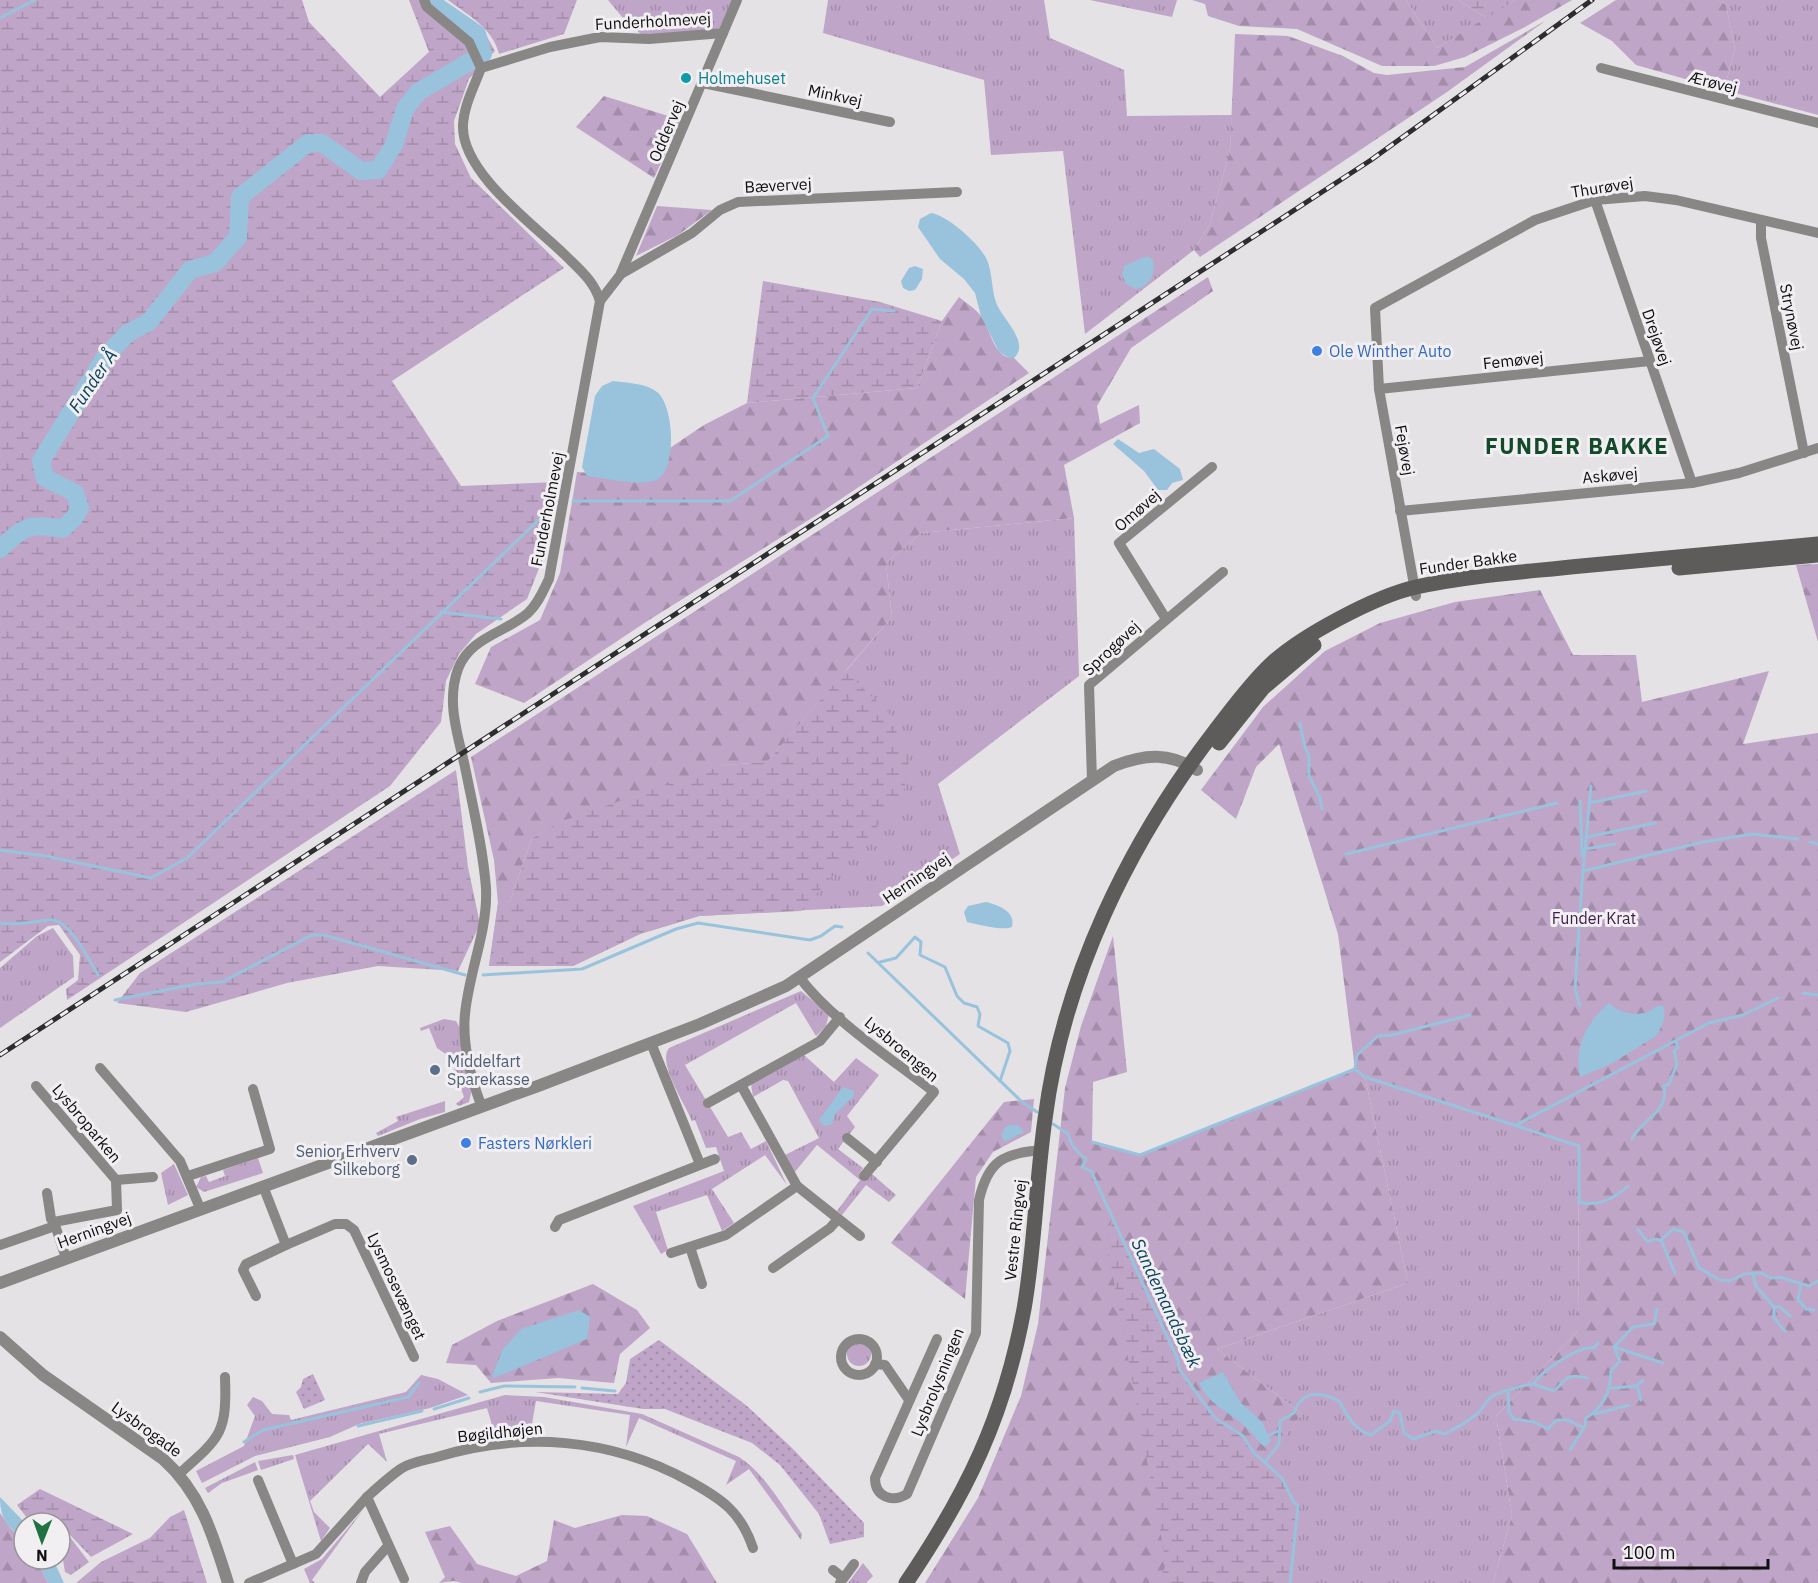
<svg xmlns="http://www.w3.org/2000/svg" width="1818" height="1583" font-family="'IBM Plex Sans',sans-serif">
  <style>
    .grass { fill: url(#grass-tufts) }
    .forest { fill: url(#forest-firs) }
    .wetland { fill: url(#wetland-marsh) }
    .park { fill: url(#park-dots) }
    .water { fill: #99c3dd }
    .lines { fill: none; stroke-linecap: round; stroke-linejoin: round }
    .stream { stroke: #99c3dd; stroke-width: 3 }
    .river { stroke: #99c3dd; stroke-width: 18 }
    .minor { stroke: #888786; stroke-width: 10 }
    .tertiary { stroke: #888786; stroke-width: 12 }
    .secondary { stroke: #5d5c5a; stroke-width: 15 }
    .rail-casing { stroke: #2d2c2e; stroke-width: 5 }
    .rail { stroke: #f1eff2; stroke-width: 3; stroke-dasharray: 9; stroke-linecap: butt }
    .culture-dot { fill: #0f9aa8; stroke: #f1eff2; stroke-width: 2 }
    .shop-dot { fill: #3f7fe0; stroke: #f1eff2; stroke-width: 2 }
    .service-dot { fill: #5c6f8a; stroke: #f1eff2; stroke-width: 2 }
    .labels { text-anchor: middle; stroke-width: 6; stroke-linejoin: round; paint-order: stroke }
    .street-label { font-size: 16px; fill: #0f0e10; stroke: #f1eff2 }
    .culture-label { font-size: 16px; fill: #0d838f; stroke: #f1eff2; text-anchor: start }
    .shop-label { font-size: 16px; fill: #366cbe; stroke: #f1eff2; text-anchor: start }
    .park-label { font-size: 16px; fill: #3f1d4a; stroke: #f1eff2 }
    .service-label { font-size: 16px; fill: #4e5e75; stroke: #f1eff2; text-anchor: start }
    .water-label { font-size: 18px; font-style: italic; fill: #0a415b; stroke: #f1eff2 }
    .district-label { font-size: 22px; font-weight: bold; letter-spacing: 1.5px; fill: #124a2a; stroke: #f1eff2 }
  </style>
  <defs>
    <pattern id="grass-tufts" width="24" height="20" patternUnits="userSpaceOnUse" patternTransform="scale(1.5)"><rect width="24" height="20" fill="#bfa5c7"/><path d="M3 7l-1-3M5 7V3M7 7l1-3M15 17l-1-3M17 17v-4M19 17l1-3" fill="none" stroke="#a38daa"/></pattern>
    <pattern id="forest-firs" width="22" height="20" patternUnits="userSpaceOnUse" patternTransform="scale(1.5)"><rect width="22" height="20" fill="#bfa5c7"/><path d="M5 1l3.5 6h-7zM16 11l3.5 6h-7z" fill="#a38daa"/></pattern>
    <pattern id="wetland-marsh" width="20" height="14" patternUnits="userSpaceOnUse" patternTransform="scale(1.5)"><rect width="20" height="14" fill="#bfa5c7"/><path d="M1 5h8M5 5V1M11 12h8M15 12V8" fill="none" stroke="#a38daa"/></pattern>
    <pattern id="park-dots" width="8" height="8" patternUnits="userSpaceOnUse" patternTransform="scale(1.5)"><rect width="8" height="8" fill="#bfa5c7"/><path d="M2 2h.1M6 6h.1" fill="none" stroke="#a38daa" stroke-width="1.8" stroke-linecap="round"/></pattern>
  </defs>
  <rect width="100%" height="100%" fill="#e4e2e5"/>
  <!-- grass -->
  <g class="grass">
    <path d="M608,0H733L721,28L645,37L628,24Z"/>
    <path d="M828,0H1044L1050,38L1124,70L1127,116L1232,115L1230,150L1210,224L1194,250L1085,334L1063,151L991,155L984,80L823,33Z"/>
    <path d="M1090,0H1177L1172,17Z"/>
    <path d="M1406,0H1458L1487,18L1437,48Z"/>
    <path d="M1718,0H1818V115L1724,90L1735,49L1726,5Z"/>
    <path d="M1074,518L1079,676L938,784L960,854L882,906L699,916L640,934L573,966H489L498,903L510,901L562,821L721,766L768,762L892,617L886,563L921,533Z"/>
    <path d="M53,928L73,956L74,977L0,1028V968L37,936Z"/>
    <path d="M801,991L829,1014L826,1026L816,1036L796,1003L685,1065L728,1137L741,1132L751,1149L766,1141L787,1185L765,1155L712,1189L734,1223L722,1231L707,1195L656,1212L668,1250L661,1254L633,1206L724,1171L716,1147L706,1148L695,1120L692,1121C685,1104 657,1062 669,1048Z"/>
    <path d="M444,1019L456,1021L460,1028L471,1093L469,1102L459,1106L456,1104L464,1097L450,1057L437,1048L429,1028L421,1031L420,1028Z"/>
    <path d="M804,1055L834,1082L856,1058L879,1075L847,1116L855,1127L838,1149L863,1168L859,1174L866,1179L872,1174L896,1195L889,1202L866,1185L842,1215L837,1211L860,1180L817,1145L794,1173L785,1155L819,1138L788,1081L783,1080L753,1097L751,1084Z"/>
    <path d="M1365,1077L1579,1146L1578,1331L1496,1416L1512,1515L1493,1583H1290L1298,1506L1293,1501L1282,1478L1265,1462L1302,1414L1217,1349L1408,1283Z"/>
    <path d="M445,1101V1112L420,1119L378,1136L376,1133L398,1121L396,1117Z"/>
    <path d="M258,1158L263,1173L204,1192L196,1187L201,1177L206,1176L209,1182L225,1176L223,1170Z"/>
    <path d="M174,1164L188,1195L168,1205L161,1173Z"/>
    <circle cx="859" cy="1354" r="12"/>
    <path d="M421,1375L438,1379L468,1395L430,1408L359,1424L330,1437L255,1456L202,1483L196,1471L244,1446L255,1416L247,1405L253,1397L262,1401L272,1414L289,1415L291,1420L406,1392Z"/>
    <path d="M505,1395L544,1397L642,1414L739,1457C766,1474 784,1509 802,1534L801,1540L749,1469L726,1485L736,1461L639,1418L626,1447L630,1415L536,1401L530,1435L496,1439L487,1408L379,1434L387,1462L368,1444L310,1501L314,1512L330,1528L321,1541L295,1455Z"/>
    <path d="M293,1455L294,1459L261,1470L258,1461Z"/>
    <path d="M255,1462L258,1470L222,1483L208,1493L205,1488Z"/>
    <path d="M363,1510L312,1580L315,1583H310L304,1569L322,1559Z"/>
    <path d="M70,1537L89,1562L71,1575L65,1572L60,1542Z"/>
    <path d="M863,1563L873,1576L866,1583H848Z"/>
  </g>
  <!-- forest -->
  <g class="forest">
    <path d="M1192,0H1406L1437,48L1515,0H1572L1525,27L1465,57L1434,66H1382L1297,29L1239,26L1208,16L1205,4Z"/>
    <path d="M1616,0H1718L1726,5L1735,49L1724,90L1636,65L1612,41L1580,23Z"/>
    <path d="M1545,21L1447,92L1200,257L1194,250L1210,224L1230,150L1235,34L1288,36L1343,56L1374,73L1387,75L1465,67Z"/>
    <path d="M604,96L681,120L654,178L576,127Z"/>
    <path d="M657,206L712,210L678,235L636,256Z"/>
    <path d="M1208,277L1213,291L1131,348L1097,406L1100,424L1139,405L1140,423L1064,465L1074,518L921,533L886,563L892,617L767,762L724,765L562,822L532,838L510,901L498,903L494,860L471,757Z"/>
    <path d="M959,297C966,303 976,309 981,316C991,329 993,359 1014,358L1029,373L823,511L649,620L524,703L475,684L491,647L540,620L560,573L577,472L659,478L664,452L704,425L747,403L917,388L942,321Z"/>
    <path d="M1818,564V642L1796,565Z"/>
    <path d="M1540,590L1573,655H1636L1642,702L1769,671L1743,744L1818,733V1583H1493L1512,1515L1496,1416L1578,1331L1579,1146L1365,1077L1408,1283L1217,1349L1302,1414L1266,1462L1282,1478L1293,1501L1298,1506L1290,1583H925L978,1498L1021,1396L1038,1324L1065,1088L1081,1026L1113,936L1127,1072L1093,1082L1092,1142L1140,1155L1355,1069L1338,934L1279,744L1256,767L1236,819L1201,790L1263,707L1325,651L1380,623L1455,602Z"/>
    <path d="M1034,1099L1031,1132L993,1152L976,1177L965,1299L891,1243L1004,1102Z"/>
    <path d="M593,1284L637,1310L650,1328L620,1354L614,1383L558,1378L491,1383L476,1365L446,1363L452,1345L497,1321Z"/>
    <path d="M0,1513L11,1529L24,1540V1559H36L48,1583H0Z"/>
    <path d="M622,1515L647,1516L687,1534L717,1583H462L454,1581L439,1583L445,1577L425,1532L450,1526L477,1564L516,1576L547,1561L554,1520L575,1528Z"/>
  </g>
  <!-- wetland -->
  <g class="wetland">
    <path d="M0,0H302L309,22L380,97L429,52L409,0H434L482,28L495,51L469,79L454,121L455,144L471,178L564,268L392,381L461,486L558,482L545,553L527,599L476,634L459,654L446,681L441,722L390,786L67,1000L66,989L78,980L80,955L59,925L48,926L0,962Z"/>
    <path d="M448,0H577L564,34L499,54C492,27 469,16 448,0Z"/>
    <path d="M1458,0H1515L1487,18Z"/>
    <path d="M763,281L880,302L942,321L917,388L747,403Z"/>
    <path d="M845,671L889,713L910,767L901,800L801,911L699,916L640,934L573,966H489L498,903L510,901L532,838L562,821L724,765L767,762Z"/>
    <path d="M456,770L468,867L480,924L458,971L378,966L287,983L186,1012L117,1003L140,973Z"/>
    <path d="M1112,1217L1178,1360L1179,1369L1215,1418L1243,1436L1254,1453L1282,1478L1293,1501L1298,1506L1290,1583H1159L1166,1563L1107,1244Z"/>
    <path d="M40,1489L133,1534L91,1557L70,1535L60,1540V1523H31L17,1505Z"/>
    <path d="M184,1510L207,1583H76L101,1562L150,1538L170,1517Z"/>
  </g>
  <!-- park -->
  <g class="park">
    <path d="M659,1340L747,1406L791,1447L864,1523V1537L830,1544L819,1514L780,1465L752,1443L665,1409H643L535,1392L618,1394L626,1383L630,1359Z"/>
    <path d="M313,1374L325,1400L304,1409L296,1392L301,1387L303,1379Z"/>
  </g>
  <!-- water -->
  <g class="water">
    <path d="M931,213C947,215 980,244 987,260C993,274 991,291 997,305C1004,320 1030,343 1014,358H1009L999,352L981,316L975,293L964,279L940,259L918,227L920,219Z"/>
    <path d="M1147,256L1153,260C1156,273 1150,286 1136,289L1126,284L1122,275L1124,266Z"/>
    <path d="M915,266L923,269L922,279L915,290L909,291L903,288L901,281L909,268Z"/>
    <path d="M613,381C627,383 646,383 657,392C674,405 678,471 656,480C637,487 607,478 587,476L582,467L595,396L602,386Z"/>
    <path d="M1118,439L1139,453L1154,449L1180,469L1183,480L1172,483L1167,490H1158L1144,471L1113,444Z"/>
    <path d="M986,902C998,905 1016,911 1012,927C1004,931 980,925 967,922L964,912L968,906Z"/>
    <path d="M1609,1003C1619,1013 1635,1017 1650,1011C1655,1008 1656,1005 1663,1006C1667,1015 1662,1027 1656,1036L1611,1064L1580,1077C1574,1045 1586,1023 1609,1003Z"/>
    <path d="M843,1087L854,1091V1096L835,1114L832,1124L824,1126L819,1120Z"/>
    <path d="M1010,1125H1018L1024,1132L1005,1142L1001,1136L1005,1127Z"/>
    <path d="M579,1310L590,1317L587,1339L494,1378L492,1376L503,1349L521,1329Z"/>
    <path d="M1223,1372L1240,1402L1262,1422L1271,1441L1265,1447C1258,1442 1254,1435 1248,1429C1231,1412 1210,1407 1199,1383Z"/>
    <path d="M0,1497L25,1523L24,1540C7,1526 0,1519 0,1497Z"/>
    <path d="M36,1559H53L64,1583H48Z"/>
  </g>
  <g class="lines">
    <!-- stream -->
    <g class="stream">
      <path d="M0,18L35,0"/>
      <path d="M573,501H730L828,436L813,398L872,309L894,311"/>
      <path d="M441,612L501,619"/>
      <path d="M1300,723L1304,744L1309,757V776L1320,798L1322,809"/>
      <path d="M1591,786L1583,871L1703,842L1752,834L1798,839"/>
      <path d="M1580,801L1582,856"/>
      <path d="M1589,803L1646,791"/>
      <path d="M1587,837L1655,823"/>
      <path d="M1810,842L1818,844"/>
      <path d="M1585,849L1615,844"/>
      <path d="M0,850L45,856L151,878L187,858L554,505"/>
      <path d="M1346,854L1557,803"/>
      <path d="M0,923C18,926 33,921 51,920C69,919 89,960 98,975"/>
      <path d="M868,953L1022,1102L1037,1112"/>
      <path d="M880,962L896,958L915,937L921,942L920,955L945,967L957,996L964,1003L977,1007L980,1014L978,1026L1008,1043L1010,1051L1000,1081"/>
      <path d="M483,975L582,969L676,929L698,923L810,940L821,936L835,926L842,927"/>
      <path d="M1803,993L1818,995"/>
      <path d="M115,1000L196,984L222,982L312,935H324L465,975"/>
      <path d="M1580,1006L1575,989L1583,869"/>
      <path d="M1355,1069L1357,1055L1378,1036L1392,1035L1470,1015"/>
      <path d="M1053,1124L1068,1134C1070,1145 1078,1153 1086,1159L1082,1167L1091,1171L1178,1360L1179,1369L1215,1418L1243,1436L1254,1453L1282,1478L1293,1501L1298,1506L1290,1583"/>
      <path d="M1516,1125L1709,1023L1743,1015L1778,998"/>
      <path d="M1632,1139C1643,1117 1669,1113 1664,1086L1669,1084L1677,1064L1674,1051L1678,1048L1676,1041"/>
      <path d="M1092,1142L1140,1155L1355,1069L1365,1077L1579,1146V1202C1598,1207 1614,1199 1628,1186"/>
      <path d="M1638,1230L1648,1242L1654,1239L1661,1240L1673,1229L1684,1232L1699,1268L1720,1280L1729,1281L1745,1274L1761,1273L1771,1278L1779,1277L1809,1286L1818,1281"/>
      <path d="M1661,1240L1675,1273"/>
      <path d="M1753,1275L1756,1286L1774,1307V1318L1785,1331"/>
      <path d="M1801,1285L1798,1299L1806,1309L1814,1310"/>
      <path d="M1774,1307H1780L1790,1316"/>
      <path d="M1614,1347L1663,1363"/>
      <path d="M1533,1384L1554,1391C1568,1378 1564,1374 1587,1378"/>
      <path d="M1637,1386L1643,1380"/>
      <path d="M582,1388L615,1391"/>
      <path d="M1611,1388L1637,1386L1641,1400"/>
      <path d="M480,1392L504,1386L575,1387"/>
      <path d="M1508,1393L1509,1412L1514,1419L1534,1422L1548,1429L1556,1420H1568L1584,1428"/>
      <path d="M434,1409L469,1398"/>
      <path d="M1594,1414L1629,1405"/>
      <path d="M358,1426L422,1411"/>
      <path d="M1269,1435L1278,1431"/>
      <path d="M244,1442L263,1430L408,1397L419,1383"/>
      <path d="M1570,1450L1585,1426L1586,1418C1603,1408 1611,1390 1611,1371L1620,1361L1614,1347L1633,1327L1654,1324L1657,1309"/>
      <path d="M1265,1462L1279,1444L1280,1421L1294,1413C1302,1390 1319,1391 1339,1401C1347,1415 1355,1431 1371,1435L1390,1421L1394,1411L1400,1413L1404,1433L1413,1439L1436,1431L1444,1434C1455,1429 1467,1422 1477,1414C1482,1410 1487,1400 1492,1396C1498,1393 1526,1384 1533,1384C1542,1371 1579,1345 1594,1348L1598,1343"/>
    </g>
    <!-- river -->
    <path class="river" d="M0,549C23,527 30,522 62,529L74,518L80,508L75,493L45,478L41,461L105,357L128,333L149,322L190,270L215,263L238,237L240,197L308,143H322L361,171L378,170L394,145L405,109L418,92L483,54L477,34L435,5L433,0"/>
    <!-- minor -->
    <g class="minor">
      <path d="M424,0L427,7L469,42L481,68C474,87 464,105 463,125C461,172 533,224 565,255C580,270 594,281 600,301L549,579C543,591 538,604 528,613C505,633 470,637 458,669C446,702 458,735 465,767C473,807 483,848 486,888C488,931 469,971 465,1014C462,1043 471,1080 482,1107"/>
      <path d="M481,68L550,47L600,37L649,39L723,33"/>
      <path d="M1601,68L1818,123"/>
      <path d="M703,83L890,122"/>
      <path d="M1595,200L1692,483"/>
      <path d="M1761,221V238L1804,453"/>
      <path d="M621,273L737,0"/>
      <path d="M600,301L621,274L692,233L720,210L738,202L957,192"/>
      <path d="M1379,389L1650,361"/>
      <path d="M1400,511L1692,483L1739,473L1818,448"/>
      <path d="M1416,596L1379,389L1375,308L1535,220L1595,200L1645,196L1676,200L1818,233"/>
      <path d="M1166,619L1119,543L1212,467"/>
      <path d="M1092,780L1089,685L1223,572"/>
      <path d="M800,978C832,1020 892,1059 934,1092L864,1176"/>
      <path d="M651,1043L700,1164"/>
      <path d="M100,1068L180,1161L200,1208"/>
      <path d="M741,1085L797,1186L860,1236"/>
      <path d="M36,1086L116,1180L117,1210L54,1222L66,1258"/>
      <path d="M708,1103L820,1041L840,1017"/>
      <path d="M847,1138L877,1162"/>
      <path d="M188,1176L270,1149L253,1089"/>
      <path d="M116,1180L153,1177"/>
      <path d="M47,1193L51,1219L54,1222"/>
      <path d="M555,1227L559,1220L715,1159"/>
      <path d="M0,1245L55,1226"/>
      <path d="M286,1245L335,1224H346L354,1230L414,1357"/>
      <path d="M690,1247L702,1284"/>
      <path d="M671,1253L726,1235L797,1186"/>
      <path d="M773,1268L830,1228L838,1219"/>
      <path d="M256,1296L243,1270L246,1264L286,1245L263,1186"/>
      <path d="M937,1339L875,1478C875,1497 892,1503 907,1494L976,1333L979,1200C988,1161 1003,1153 1042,1150"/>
      <circle cx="859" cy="1357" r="18"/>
      <path d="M875,1364L885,1365L909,1400"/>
      <path d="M179,1474C221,1437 227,1433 225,1377"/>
      <path d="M258,1480L293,1564"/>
      <path d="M367,1497C378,1487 390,1476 402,1468C412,1462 426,1460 437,1457C522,1431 611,1438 689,1481C722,1499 741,1512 753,1548"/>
      <path d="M833,1570L843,1578"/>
      <path d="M249,1583L316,1554L367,1497L404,1579"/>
      <path d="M361,1583L365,1572L388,1546"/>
      <path d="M840,1583L854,1564"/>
    </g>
    <!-- tertiary -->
    <g class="tertiary">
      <path d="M0,1283L538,1086L700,1024L786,986L1114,766C1145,754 1169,752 1197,770"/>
      <path d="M0,1337L43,1375L163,1459C201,1493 213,1535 228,1583"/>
    </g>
    <!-- secondary -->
    <g class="secondary">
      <path d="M1679,568L1818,555"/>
      <path d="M1219,743L1263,688L1314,645"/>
      <path d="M906,1583C967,1493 1004,1417 1024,1309C1035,1246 1036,1182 1045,1119C1063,978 1128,844 1214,732C1232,709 1249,685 1270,665C1300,636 1376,596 1416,587C1470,575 1526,572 1581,566C1660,559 1739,551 1818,544"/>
    </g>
    <defs>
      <path id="rail" d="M0,1055L1371,160L1592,0"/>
    </defs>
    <!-- rail casing -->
    <use href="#rail" class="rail-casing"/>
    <!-- rail -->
    <use href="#rail" class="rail"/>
  </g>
  <!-- markers -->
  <circle class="culture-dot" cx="686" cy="78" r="6"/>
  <g class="shop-dot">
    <circle cx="1317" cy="351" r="6"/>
    <circle cx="466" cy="1143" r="6"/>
  </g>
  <g class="service-dot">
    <circle cx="435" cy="1070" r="6"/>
    <circle cx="412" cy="1160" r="6"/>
  </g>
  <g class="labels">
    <!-- street labels -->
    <g class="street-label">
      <text transform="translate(653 21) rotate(-3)" y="6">Funderholmevej</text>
      <text transform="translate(1713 82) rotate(14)" y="6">Ærøvej</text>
      <text transform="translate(835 95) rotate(12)" y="6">Minkvej</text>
      <text transform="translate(666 131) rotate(-67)" y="6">Oddervej</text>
      <text transform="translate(778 185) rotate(-3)" y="6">Bævervej</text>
      <text transform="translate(1602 187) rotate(-9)" y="6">Thurøvej</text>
      <text transform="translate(1792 317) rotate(79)" y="6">Strynøvej</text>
      <text transform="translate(1657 337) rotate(71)" y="6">Drejøvej</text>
      <text transform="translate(1513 360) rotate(-6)" y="6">Femøvej</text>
      <text transform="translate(1405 450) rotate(80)" y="6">Fejøvej</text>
      <text transform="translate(1610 475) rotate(-5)" y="6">Askøvej</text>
      <text transform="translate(547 509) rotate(-79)" y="6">Funderholmevej</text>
      <text transform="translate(1137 510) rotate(-41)" y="6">Omøvej</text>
      <text transform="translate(1468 562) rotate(-8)" y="6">Funder Bakke</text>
      <text transform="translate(1111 648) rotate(-43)" y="6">Sprogøvej</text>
      <text transform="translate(916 878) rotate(-34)" y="6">Herningvej</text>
      <text transform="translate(902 1049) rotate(40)" y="6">Lysbroengen</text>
      <text transform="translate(87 1123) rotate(50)" y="6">Lysbroparken</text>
      <text transform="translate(94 1230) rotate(-20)" y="6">Herningvej</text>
      <text transform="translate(1015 1230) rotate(-84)" y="6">Vestre Ringvej</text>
      <text transform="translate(397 1286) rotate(65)" y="6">Lysmosevænget</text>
      <text transform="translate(937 1382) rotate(-68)" y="6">Lysbrolysningen</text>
      <text transform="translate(147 1429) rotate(36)" y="6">Lysbrogade</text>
      <text transform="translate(500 1432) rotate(-6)" y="6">Bøgildhøjen</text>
    </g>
    <!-- culture labels -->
    <g class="culture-label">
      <text x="698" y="84">Holmehuset</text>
    </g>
    <!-- shop labels -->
    <g class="shop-label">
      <text x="1329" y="357">Ole Winther Auto</text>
      <text x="478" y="1149">Fasters Nørkleri</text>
    </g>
    <!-- park labels -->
    <g class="park-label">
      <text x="1594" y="924">Funder Krat</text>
    </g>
    <!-- service labels -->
    <g class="service-label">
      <text x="447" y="1067">Middelfart<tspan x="447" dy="18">Sparekasse</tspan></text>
      <text x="400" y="1157" text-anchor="end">Senior Erhverv<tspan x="400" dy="18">Silkeborg</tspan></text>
    </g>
    <!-- water labels -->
    <g class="water-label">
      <text transform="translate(93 381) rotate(-56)" y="6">Funder Å</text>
      <text transform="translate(1166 1303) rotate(65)" y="6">Sandemandsbæk</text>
    </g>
    <!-- district labels -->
    <g class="district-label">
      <text x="1577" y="454">FUNDER BAKKE</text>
    </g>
  </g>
  <!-- north arrow -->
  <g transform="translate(42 1541) rotate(181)"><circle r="28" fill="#f1eff2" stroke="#979598" stroke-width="1.5"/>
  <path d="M0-4.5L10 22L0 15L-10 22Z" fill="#217243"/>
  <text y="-9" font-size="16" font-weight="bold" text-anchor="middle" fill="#0f0e10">N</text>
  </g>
  <!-- scale -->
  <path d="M1614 1559v9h154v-9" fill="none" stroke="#0f0e10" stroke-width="3"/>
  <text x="1623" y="1559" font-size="18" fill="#0f0e10" stroke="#f1eff2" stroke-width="4.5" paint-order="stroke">100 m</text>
</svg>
